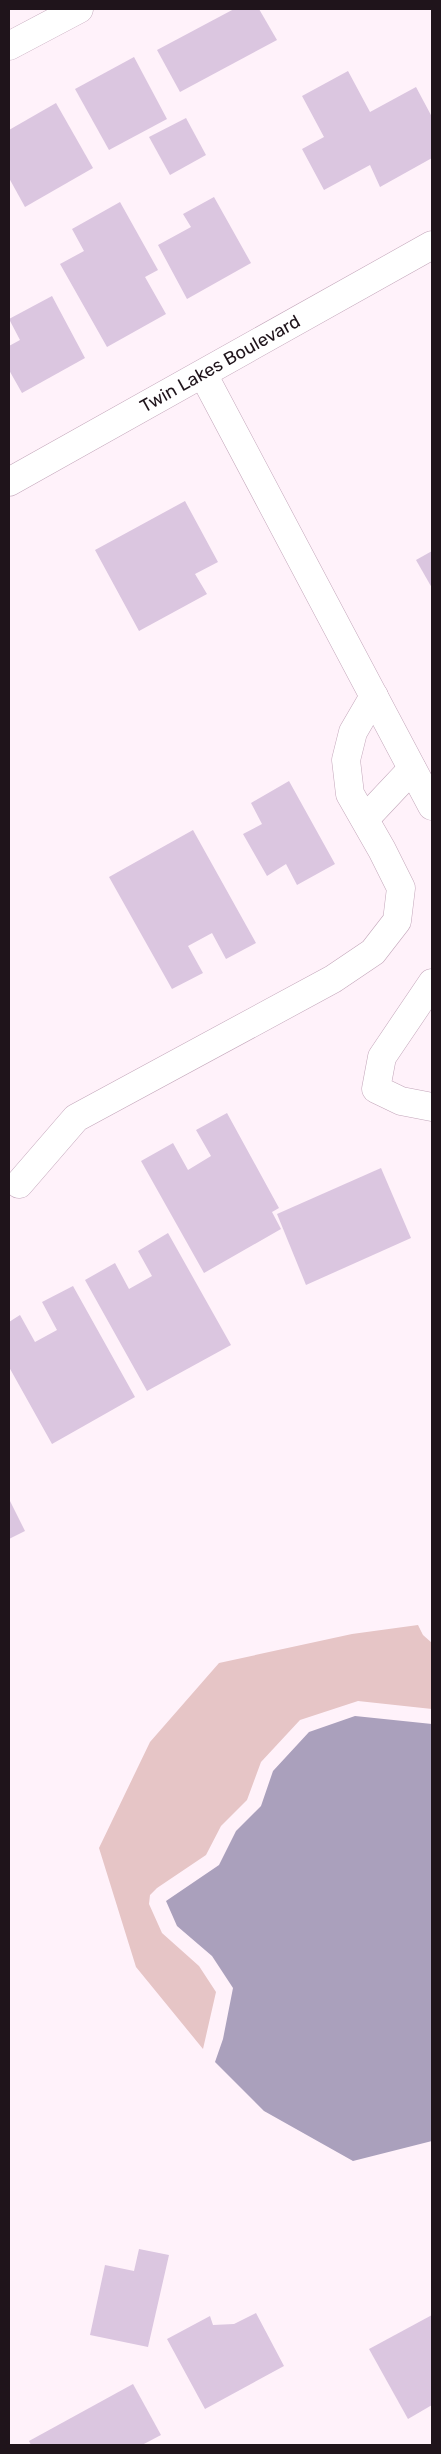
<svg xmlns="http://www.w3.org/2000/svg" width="441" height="2454" font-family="Rubik,sans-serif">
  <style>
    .green { fill: #e6c5c6 }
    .water { fill: #aaa0bc }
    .building { fill: #dbc6e0 }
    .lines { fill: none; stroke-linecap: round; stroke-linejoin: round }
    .minor-casing { stroke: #c3a6ba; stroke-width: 29 }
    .minor { stroke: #fff; stroke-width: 28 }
    .labels { text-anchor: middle; stroke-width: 5; stroke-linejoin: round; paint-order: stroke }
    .street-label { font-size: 18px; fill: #1f141b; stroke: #fff2fa }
  </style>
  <rect width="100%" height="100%" fill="#fff2fa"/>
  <!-- green -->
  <path class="green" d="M418,1625L423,1635L432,1643V1709L358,1701L300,1720L261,1762L247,1800L221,1826L206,1855L157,1888L150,1895L149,1904L162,1933L199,1966L216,1992L203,2049L136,1967L99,1848L150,1742L219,1663L352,1634Z"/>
  <!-- water -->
  <path class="water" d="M355,1716L432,1724V2141L353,2161L264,2111L215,2062L223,2039L233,1988L212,1956L177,1926L166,1901L219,1865L236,1831L261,1806L273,1771L309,1732Z"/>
  <!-- building -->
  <g class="building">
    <path d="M234,9H259L277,40L180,92L157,50Z"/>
    <path d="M134,57L167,119L109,150L75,89Z"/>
    <path d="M348,71L370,112L416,87L432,117V158L380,187L370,165L324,190L302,149L324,137L302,96Z"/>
    <path d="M56,103L93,168L25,207L9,178V130Z"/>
    <path d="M186,118L206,155L170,175L149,137Z"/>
    <path d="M214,197L251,263L187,299L158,245L191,227L183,214Z"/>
    <path d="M120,202L158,270L145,277L166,314L107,347L60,264L84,251L72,229Z"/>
    <path d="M52,296L85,358L22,393L9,370V346L20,340L9,319Z"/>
    <path d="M185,501L218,562L195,574L207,594L139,631L95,550Z"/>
    <path d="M432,551V588L416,560Z"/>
    <path d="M289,781L335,864L297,885L286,864L267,876L243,834L262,824L251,803Z"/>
    <path d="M193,830L256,943L226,959L212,933L188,946L203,973L172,989L109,877Z"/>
    <path d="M227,1113L279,1208L272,1212L281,1229L204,1273L141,1161L173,1143L188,1170L211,1156L196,1130Z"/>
    <path d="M381,1168L411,1238L306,1285L277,1214Z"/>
    <path d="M168,1233L231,1345L147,1391L85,1280L115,1263L129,1289L152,1276L138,1251Z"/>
    <path d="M73,1286L135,1397L52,1444L9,1367V1322L20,1315L35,1342L57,1330L42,1302Z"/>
    <path d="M9,1499L25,1531L9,1539Z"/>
    <path d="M139,2249L169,2255L148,2347L90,2335L105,2265L134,2271Z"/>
    <path d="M256,2313L284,2366L205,2409L167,2339L210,2316L213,2325L234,2324Z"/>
    <path d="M432,2315V2405L408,2419L369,2349Z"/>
    <path d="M133,2384L161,2435L142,2445H31L29,2441Z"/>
  </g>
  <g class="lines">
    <defs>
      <g id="minor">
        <path d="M9,46L79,9"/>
        <path d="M203,374L432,806"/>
        <path id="s1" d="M9,482L432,245"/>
        <path d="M365,819L412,769"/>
        <path d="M432,983L382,1057L376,1089L401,1101L432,1107"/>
        <path d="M19,1184L76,1118L333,979L373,952L397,921L401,888L382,850L350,794L346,760L353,732L374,696"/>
      </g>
    </defs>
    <!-- minor casing -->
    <use href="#minor" class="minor-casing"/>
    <!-- minor -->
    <use href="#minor" class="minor"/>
  </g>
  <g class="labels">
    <!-- street labels -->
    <g class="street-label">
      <text dy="6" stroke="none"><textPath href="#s1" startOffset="242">Twin Lakes Boulevard</textPath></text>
    </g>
  </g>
  <!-- border -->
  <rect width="441" height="2454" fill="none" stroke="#1f141b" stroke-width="20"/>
</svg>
